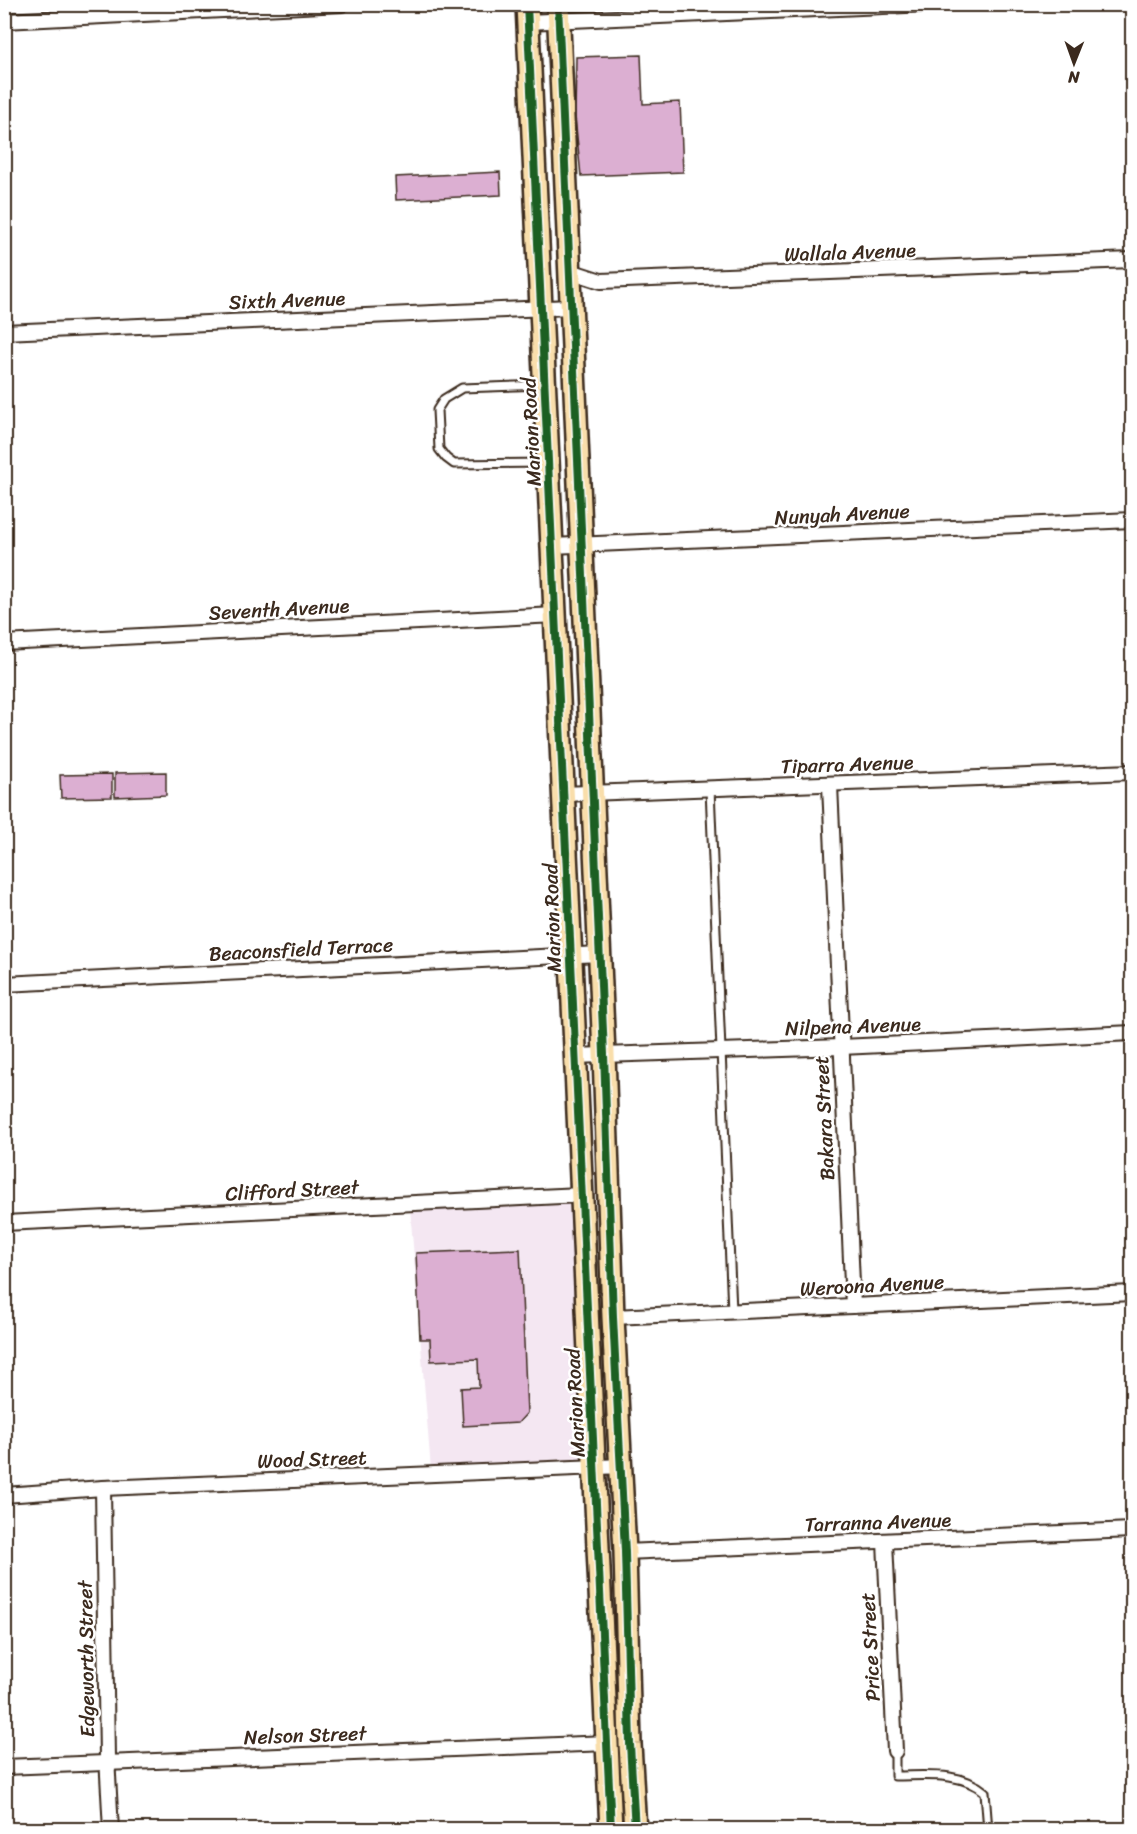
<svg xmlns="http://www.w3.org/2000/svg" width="1137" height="1834" font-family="Sriracha,sans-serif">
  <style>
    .built { fill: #f4e7f2 }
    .building { fill: #dcafd2; stroke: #3b2a1e; stroke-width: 1.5 }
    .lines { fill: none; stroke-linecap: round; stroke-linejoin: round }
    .lane-casing { stroke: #3b2a1e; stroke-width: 11 }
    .street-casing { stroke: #3b2a1e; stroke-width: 18 }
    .primary-casing { stroke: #3b2a1e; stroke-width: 26 }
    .lane { stroke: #fff; stroke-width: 7 }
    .street { stroke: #fff; stroke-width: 14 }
    .primary { stroke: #f9deab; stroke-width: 21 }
    .cycleway-casing { stroke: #fff; stroke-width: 11 }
    .cycleway { stroke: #1b5e20; stroke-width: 8 }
    .labels { text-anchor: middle; stroke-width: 5; stroke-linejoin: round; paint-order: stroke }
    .street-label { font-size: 20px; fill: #3b2a1e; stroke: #fff }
  </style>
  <rect width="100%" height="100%" fill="#fff"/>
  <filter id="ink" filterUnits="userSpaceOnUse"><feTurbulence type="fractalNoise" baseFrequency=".0167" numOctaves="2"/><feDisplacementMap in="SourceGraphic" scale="12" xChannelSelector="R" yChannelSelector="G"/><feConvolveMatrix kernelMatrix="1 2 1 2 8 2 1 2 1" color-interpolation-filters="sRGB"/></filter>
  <g filter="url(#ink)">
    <!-- built -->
    <path class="built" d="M582,1203L589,1462L431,1470L410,1208Z"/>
    <!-- building -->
    <g class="building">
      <path d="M641,55L643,104L680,102L683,172L581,176L575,117L576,57Z"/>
      <path d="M500,172L501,195L396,200L395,177Z"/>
      <path d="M166,772V795L115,797V773Z"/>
      <path d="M112,774V797L61,798L60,775Z"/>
      <path d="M520,1249L527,1413L518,1423L463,1426L461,1388L479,1387L478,1359L431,1361L430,1339H420L416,1253Z"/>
    </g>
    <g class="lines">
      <defs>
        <g id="lane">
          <path d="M543,385L462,388L444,399L437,410L439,449L446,458L454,464L546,463"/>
          <path d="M710,789L732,1311"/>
          <path d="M895,1751V1776C926,1776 960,1771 985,1792L988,1830"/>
        </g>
        <g id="street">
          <path d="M4,21L342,4"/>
          <path d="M527,22L928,4"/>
          <path d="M570,271L601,281L1132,260"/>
          <path d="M4,332L571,307"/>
          <path d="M552,546L1132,520"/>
          <path d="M4,643L556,615"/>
          <path d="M830,785L853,1306"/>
          <path d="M563,794L1132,772"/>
          <path d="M4,984L599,954"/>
          <path d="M574,1056L841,1047L1132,1033"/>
          <path d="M4,1223L581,1195"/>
          <path d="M613,1317L1132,1293"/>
          <path d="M103,1488L107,1757L111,1830"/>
          <path d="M4,1495L103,1488L622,1466"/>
          <path d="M885,1542L895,1751"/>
          <path d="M625,1552L1132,1530"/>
          <path d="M4,1767L608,1743"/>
        </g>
        <g id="primary">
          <path d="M527,4L611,1830"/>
          <path d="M558,4L604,1054L613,1317L625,1552L630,1744L635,1830"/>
        </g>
      </defs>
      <!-- lane casing -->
      <use href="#lane" class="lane-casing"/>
      <!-- street casing -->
      <use href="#street" class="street-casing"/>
      <!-- primary casing -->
      <use href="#primary" class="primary-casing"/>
      <!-- lane -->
      <use href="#lane" class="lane"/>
      <!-- street -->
      <use href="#street" class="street"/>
      <!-- primary -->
      <use href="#primary" class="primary"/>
      <defs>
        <g id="cycleway">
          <path d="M527,4L611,1830"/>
          <path d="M558,4L604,1054L613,1317L625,1552L630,1744L635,1830"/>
        </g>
      </defs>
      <!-- cycleway casing -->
      <use href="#cycleway" class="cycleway-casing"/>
      <!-- cycleway -->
      <use href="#cycleway" class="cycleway"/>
    </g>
  </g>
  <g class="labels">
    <!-- street labels -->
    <g class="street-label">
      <text transform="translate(850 252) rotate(-2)" y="7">Wallala Avenue</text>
      <text transform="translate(287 300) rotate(-2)" y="7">Sixth Avenue</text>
      <text transform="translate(531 432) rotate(-93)" y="7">Marion Road</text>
      <text transform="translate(842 514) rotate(-3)" y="7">Nunyah Avenue</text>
      <text transform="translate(279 609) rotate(-3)" y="7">Seventh Avenue</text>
      <text transform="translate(847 764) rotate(-2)" y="7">Tiparra Avenue</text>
      <text transform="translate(552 918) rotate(-92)" y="7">Marion Road</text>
      <text transform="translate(301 949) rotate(-3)" y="7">Beaconsfield Terrace</text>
      <text transform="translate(853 1026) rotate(-2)" y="7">Nilpena Avenue</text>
      <text transform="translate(824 1118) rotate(-93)" y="7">Bakara Street</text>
      <text transform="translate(292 1190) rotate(-3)" y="7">Clifford Street</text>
      <text transform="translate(872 1285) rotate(-3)" y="7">Weroona Avenue</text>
      <text transform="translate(575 1403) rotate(-93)" y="7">Marion Road</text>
      <text transform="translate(312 1459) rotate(-2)" y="7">Wood Street</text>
      <text transform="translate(878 1522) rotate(-2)" y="7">Tarranna Avenue</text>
      <text transform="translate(870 1647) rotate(-93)" y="7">Price Street</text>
      <text transform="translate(86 1659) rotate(-91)" y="7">Edgeworth Street</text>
      <text transform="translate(305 1735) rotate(-2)" y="7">Nelson Street</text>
    </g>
  </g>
  <!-- margin -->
  <rect width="1137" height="1834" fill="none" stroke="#fff" stroke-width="24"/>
  <rect x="12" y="12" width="1113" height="1810" fill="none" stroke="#3b2a1e" stroke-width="2" filter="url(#ink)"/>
  <!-- north arrow -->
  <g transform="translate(1074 63) rotate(181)" stroke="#ffffff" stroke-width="4.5" paint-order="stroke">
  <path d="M0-4.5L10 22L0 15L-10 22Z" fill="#3b2a1e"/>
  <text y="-9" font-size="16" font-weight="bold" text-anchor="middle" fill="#3b2a1e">N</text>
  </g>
</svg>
